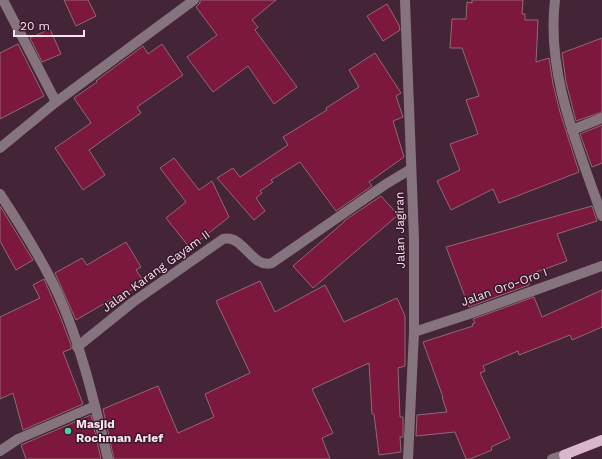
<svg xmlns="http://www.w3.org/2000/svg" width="602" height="459" font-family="'Work Sans',sans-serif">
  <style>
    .building { fill: #7c173d; stroke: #936872 }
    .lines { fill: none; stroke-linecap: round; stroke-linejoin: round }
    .minor { stroke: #85737d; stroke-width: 10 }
    .major { stroke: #d9b6c9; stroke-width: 10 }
    .poi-dot { fill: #45d49f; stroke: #391a2d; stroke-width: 1.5 }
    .labels { text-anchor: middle; stroke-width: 3; stroke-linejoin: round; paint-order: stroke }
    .street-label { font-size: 12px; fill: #f8e2ee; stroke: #391a2d }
    .poi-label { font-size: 12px; font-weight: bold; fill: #f8e2ee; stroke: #391a2d; text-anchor: start }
  </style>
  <rect width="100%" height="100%" fill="#442437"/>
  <!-- building -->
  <g class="building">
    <path d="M64,0H88L96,16L76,26Z"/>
    <path d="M200,0H276L252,20L258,27L255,30L297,87L274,104L248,66L213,92L187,57L217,35L196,7L200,3Z"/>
    <path d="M472,0H523L522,14H525V20H538L536,62L549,58L553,84L560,112L579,172L499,203L493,189L451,210L437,181L460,170L450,144L478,134L466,100L479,96L462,48H450L452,19H466L467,2L472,3Z"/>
    <path d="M387,4L399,25L400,30L383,41L367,16Z"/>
    <path d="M50,29L61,54L42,62L30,38Z"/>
    <path d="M602,38V112L576,121L566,82L562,53Z"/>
    <path d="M18,44L44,96L0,119V53Z"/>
    <path d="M162,44L183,75L137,107L141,113L89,150L105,175L83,190L55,148L91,123L74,98L97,82L96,81L143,46L148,54Z"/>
    <path d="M375,53L401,93L396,96L403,117L393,121L404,157L369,182L372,186L336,211L300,162L271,180L273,182L260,191L262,193L256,198L265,211L254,220L217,178L233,168L240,177L288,145L283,137L327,110L326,108L359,87L349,70Z"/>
    <path d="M602,125V163L592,167L580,134Z"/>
    <path d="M174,158L199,190L212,181L229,217L190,248L166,218L186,202L160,168Z"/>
    <path d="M381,196L398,215L313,288L293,266L344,222V221Z"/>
    <path d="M0,206L33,260L16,270L0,241Z"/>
    <path d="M592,206L597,221L557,234L567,261L528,275L531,282L529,284V285L469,307L446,247Z"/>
    <path d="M126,242L141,267L136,270L144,282L113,301L112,299L76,320L55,273L82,258L87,265Z"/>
    <path d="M44,279L60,316L71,345V349L63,352L83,404L23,430L13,393L0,399V317L40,298L33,285Z"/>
    <path d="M260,281L275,312L325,285L344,322L397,298L405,316V366L398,368L400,417H403V437H400L401,452L379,455L374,414H372L369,363L312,389L333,433L322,438L330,459H114L103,409L158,386L178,433L214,417L205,394L250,373L216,301Z"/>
    <path d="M602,290V327L572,340L570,335L519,355L518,351L483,366L485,371L480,373L510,438L491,447L492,450L470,459H466L455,432L416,436L417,415L447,412L442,397H443L423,342L473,326L472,324L475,323L473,319L534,297L542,317Z"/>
    <path d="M91,415L101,459H26L21,445Z"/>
  </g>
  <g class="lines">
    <!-- minor -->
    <g class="minor">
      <path d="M3,0L56,102"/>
      <path d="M405,0L414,239V332L408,459"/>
      <path d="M555,0C546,75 578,146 602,216"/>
      <path d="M572,130L602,118"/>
      <path d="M0,148L56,102L194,0"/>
      <path d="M0,194C21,226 42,259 58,294C81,344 95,405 108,459"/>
      <path d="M414,332L466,315L602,266"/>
      <path d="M77,347L133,302L223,239C244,234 251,269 272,263L386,184L411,169"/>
      <path d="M0,451L18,439L95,406"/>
      <path d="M552,459L564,455"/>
    </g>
    <!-- major -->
    <path class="major" d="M566,459L564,455L602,440"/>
  </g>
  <!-- markers -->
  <circle class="poi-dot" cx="68" cy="431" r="4"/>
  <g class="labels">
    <!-- street labels -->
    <g class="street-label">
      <text transform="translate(400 230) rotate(-91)" y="4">Jalan Jagiran</text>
      <text transform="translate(156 271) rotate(-36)" y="4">Jalan Karang Gayam II</text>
      <text transform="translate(504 287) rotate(-20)" y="4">Jalan Oro-Oro I</text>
    </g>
    <!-- poi labels -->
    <g class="poi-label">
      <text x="76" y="428">Masjid<tspan x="76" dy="14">Rochman Arief</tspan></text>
    </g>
  </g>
  <!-- scale -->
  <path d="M14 30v6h70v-6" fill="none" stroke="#f8e2ee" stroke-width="2"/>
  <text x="20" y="30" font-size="12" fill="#f8e2ee" stroke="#391a2d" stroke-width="3" paint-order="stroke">20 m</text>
</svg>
